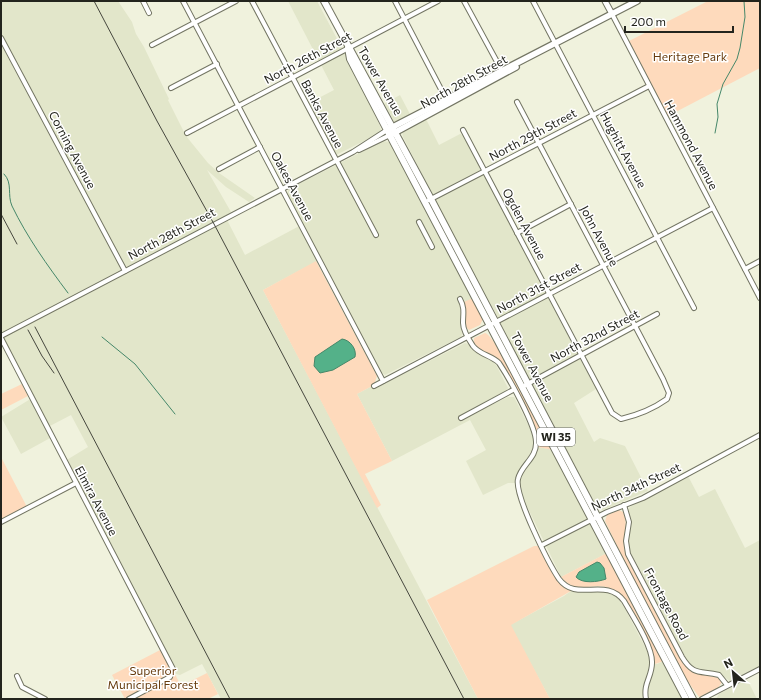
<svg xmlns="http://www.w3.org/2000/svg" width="761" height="700" font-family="Commissioner,sans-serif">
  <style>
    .built { fill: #e2e6ca }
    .green { fill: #fedabc }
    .water { fill: #54b189; stroke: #458769 }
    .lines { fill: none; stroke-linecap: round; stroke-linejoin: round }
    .stream { stroke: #458769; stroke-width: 1 }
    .minor-casing { stroke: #737563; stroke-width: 6 }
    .tertiary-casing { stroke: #737563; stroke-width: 7 }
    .secondary-casing { stroke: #737563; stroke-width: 8 }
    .primary-casing { stroke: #737563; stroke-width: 8 }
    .minor { stroke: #fff; stroke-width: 4 }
    .tertiary { stroke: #fff; stroke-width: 5 }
    .secondary { stroke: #fff; stroke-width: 5.5 }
    .primary { stroke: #fff; stroke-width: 6 }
    .rail { stroke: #46473e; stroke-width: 1 }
    .labels { text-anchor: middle; stroke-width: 3; stroke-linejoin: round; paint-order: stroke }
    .shield { fill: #fff; stroke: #656661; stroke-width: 1 }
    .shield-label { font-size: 11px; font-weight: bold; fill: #23241d }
    .park-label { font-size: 12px; fill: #673c0e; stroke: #fff }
    .street-label { font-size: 12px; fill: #23241d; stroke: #fff }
  </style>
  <rect width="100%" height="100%" fill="#f0f2dd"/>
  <!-- built -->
  <g class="built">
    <path d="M1,1H118L132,22L136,34L144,47L169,99L168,100L186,136L208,163L219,173L255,198L249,202L226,187L207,170L231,212L225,216L245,255L303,224L287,193L289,189L383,141L389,142L400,158L434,227L473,298L460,305L462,334L461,337L385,375L381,372L370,352L321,259L263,290L478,699H221L202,664L180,675L172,673L173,669L65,461L88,447L71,415L48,427L52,437L21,454L1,417L32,398L1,338Z"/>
    <path d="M288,1H317L362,86L380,126L381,130L376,135L336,155L307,104L334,90Z"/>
    <path d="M400,95L411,116L395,123L384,104Z"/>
    <path d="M425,117L439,145L460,134L463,135L596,389L574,403L594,442L600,438L625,446L648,491L603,510L597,509L533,385L518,360L493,308L486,300L403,137L402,132L405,129Z"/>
    <path d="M465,343L469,344L477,353L495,363L508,388L504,393L467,413L468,416L508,397H514L533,434L534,446L553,450L585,511L586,517L607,553L561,577L523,498L520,483H508L483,495L466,461L486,450L470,420L392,461L357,394L374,385L376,388Z"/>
    <path d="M688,476L699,497L715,489L745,548L760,540V666L730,681L717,672L699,671L689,664L629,549L628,540L632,523L628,510L630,507Z"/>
    <path d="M571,591L580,593L603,591L616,596L624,607L644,645L650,658V663L657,664L664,661L683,699H550L510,625L564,596Z"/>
    <path d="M747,679L757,699H716L719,694Z"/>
  </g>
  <!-- green -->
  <g class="green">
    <path d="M708,1H760V68L668,116L629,41Z"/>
    <path d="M316,261L377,376L374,385L357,394L392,461L365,474L381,505L377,508L263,290Z"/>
    <path d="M473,298L483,319L480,325L469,330L466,327V310L464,302Z"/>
    <path d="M485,333C496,335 545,434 553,450L538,447L536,429L503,365C495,355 483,353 474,344V338Z"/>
    <path d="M22,384L28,396L1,410V394Z"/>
    <path d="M1,457L27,507L1,520Z"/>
    <path d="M619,510L623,512C630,526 621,538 625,552L683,663L694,673L719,678L722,682L718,688L699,697L686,679L654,618C649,605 642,595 635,582C624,562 615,541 605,521L607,515Z"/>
    <path d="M534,546H539L558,582L571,591L511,625L550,699H478L427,600Z"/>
    <path d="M607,553L638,616L664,661L655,664C654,650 633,609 624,598C620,593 615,590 609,588C589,582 578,596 561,577Z"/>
    <path d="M162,649L181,686L207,673L218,694L208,699H125L112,675Z"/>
  </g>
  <!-- water -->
  <g class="water">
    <path d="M342,339C350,340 357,349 355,357L333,370L320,373L314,366L315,357Z"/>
    <path d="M597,562L600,563L604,568L606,579C598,582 582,584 576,577L579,572Z"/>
  </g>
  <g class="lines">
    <!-- stream -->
    <g class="stream">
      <path d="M715,133L718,117L717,104L723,84L737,59L740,48L745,17L744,1"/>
      <path d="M4,174C13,183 7,195 12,206C27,237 47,265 68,293"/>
      <path d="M102,337L135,364L175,414"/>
    </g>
    <defs>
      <g id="minor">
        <path d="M143,1L149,13"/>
        <path d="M183,1L383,381"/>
        <path d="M252,1L376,235"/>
        <path d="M395,1L444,95V102"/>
        <path d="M464,1L502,71"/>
        <path d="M533,1L694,308"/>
        <path d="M612,14L760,298"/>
        <path d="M1,38L125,271"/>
        <path d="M152,45L236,1"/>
        <path d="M171,88L217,64"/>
        <path d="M463,130L612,413L621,419C638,415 653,409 667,399L669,393L663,379L517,102"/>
        <path d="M187,133L438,1"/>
        <path d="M359,150L390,135"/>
        <path d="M219,169L260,147"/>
        <path d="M429,200L649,86"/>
        <path d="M419,222L432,247"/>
        <path d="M517,233L571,204"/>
        <path d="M745,269L760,261"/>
        <path d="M460,299C465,308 463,314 463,323C463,330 469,340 473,346C480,355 491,355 499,363C509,378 536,426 536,442C537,458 521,465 518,479C514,495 549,564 559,579C577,603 605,576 624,601C632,615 653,647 652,663C652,677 643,683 646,699"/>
        <path d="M1,336L353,152L387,130"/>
        <path d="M1,338L173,669L170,677L129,699"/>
        <path d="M374,386L713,208"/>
        <path d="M522,387L657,314"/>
        <path d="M461,418L513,390"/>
        <path d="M624,505L629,522L626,541L628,554L682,657C694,677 701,670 719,675L727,685"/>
        <path d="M1,522L76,483"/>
        <path d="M542,545L607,512L643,498L760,435"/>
        <path d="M17,676L22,687L45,699"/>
        <path d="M702,699L760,669"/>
      </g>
      <path id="tertiary" d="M605,1L612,14"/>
      <g id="secondary">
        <path d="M389,129L637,1"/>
        <path d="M392,134L516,67"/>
      </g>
      <g id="primary">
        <path d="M324,1L431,199L693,699"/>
        <path d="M348,48L350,59L387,130L686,699"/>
      </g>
    </defs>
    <!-- minor casing -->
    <use href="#minor" class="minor-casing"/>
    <!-- tertiary casing -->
    <use href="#tertiary" class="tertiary-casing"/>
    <!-- secondary casing -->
    <use href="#secondary" class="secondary-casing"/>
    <!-- primary casing -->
    <use href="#primary" class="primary-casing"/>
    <!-- minor -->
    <use href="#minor" class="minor"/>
    <!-- tertiary -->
    <use href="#tertiary" class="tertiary"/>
    <!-- secondary -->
    <use href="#secondary" class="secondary"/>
    <!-- primary -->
    <use href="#primary" class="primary"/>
    <!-- rail -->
    <g class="rail">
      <path d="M94,1L157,121L214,224L464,699"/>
      <path d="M1,214L17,244"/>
      <path d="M35,327L230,699"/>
      <path d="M28,330L42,356L54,373"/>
    </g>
  </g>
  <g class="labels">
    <!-- shield labels -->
    <rect class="shield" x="537" y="428" width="38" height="18" rx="3"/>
    <g class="shield-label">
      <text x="556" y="441">WI 35</text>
    </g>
    <!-- park labels -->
    <g class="park-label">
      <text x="690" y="61">Heritage Park</text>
      <text x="153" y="675">Superior<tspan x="153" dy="14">Municipal Forest</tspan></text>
    </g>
    <!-- street labels -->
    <g class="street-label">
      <text transform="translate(308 58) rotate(-28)" y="4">North 26th Street</text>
      <text transform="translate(380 81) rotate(60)" y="4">Tower Avenue</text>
      <text transform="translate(464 82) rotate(-29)" y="4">North 28th Street</text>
      <text transform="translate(322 114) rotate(62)" y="4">Banks Avenue</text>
      <text transform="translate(533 135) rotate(-28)" y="4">North 29th Street</text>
      <text transform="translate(691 145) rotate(62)" y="4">Hammond Avenue</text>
      <text transform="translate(72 150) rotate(62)" y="4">Corning Avenue</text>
      <text transform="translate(623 150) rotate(62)" y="4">Hughitt Avenue</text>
      <text transform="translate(292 186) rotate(62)" y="4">Oakes Avenue</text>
      <text transform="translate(524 224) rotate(62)" y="4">Ogden Avenue</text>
      <text transform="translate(172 234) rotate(-28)" y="4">North 28th Street</text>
      <text transform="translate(599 236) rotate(62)" y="4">John Avenue</text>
      <text transform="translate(539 288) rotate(-28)" y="4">North 31st Street</text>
      <text transform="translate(595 336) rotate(-28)" y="4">North 32nd Street</text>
      <text transform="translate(532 367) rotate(62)" y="4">Tower Avenue</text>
      <text transform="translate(636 487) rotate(-25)" y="4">North 34th Street</text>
      <text transform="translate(96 501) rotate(62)" y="4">Elmira Avenue</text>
      <text transform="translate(666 604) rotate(62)" y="4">Frontage Road</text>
    </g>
  </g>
  <!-- border -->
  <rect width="761" height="700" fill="none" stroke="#23241d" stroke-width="4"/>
  <!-- north arrow -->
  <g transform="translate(733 672) rotate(332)" stroke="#ffffff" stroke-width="3" paint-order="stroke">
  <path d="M0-3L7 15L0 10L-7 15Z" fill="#23241d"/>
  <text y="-6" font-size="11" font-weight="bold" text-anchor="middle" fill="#23241d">N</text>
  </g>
  <!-- scale -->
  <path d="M625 26v6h108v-6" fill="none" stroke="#23241d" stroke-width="2"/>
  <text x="631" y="26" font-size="12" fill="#23241d" stroke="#ffffff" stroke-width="3" paint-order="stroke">200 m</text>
</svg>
